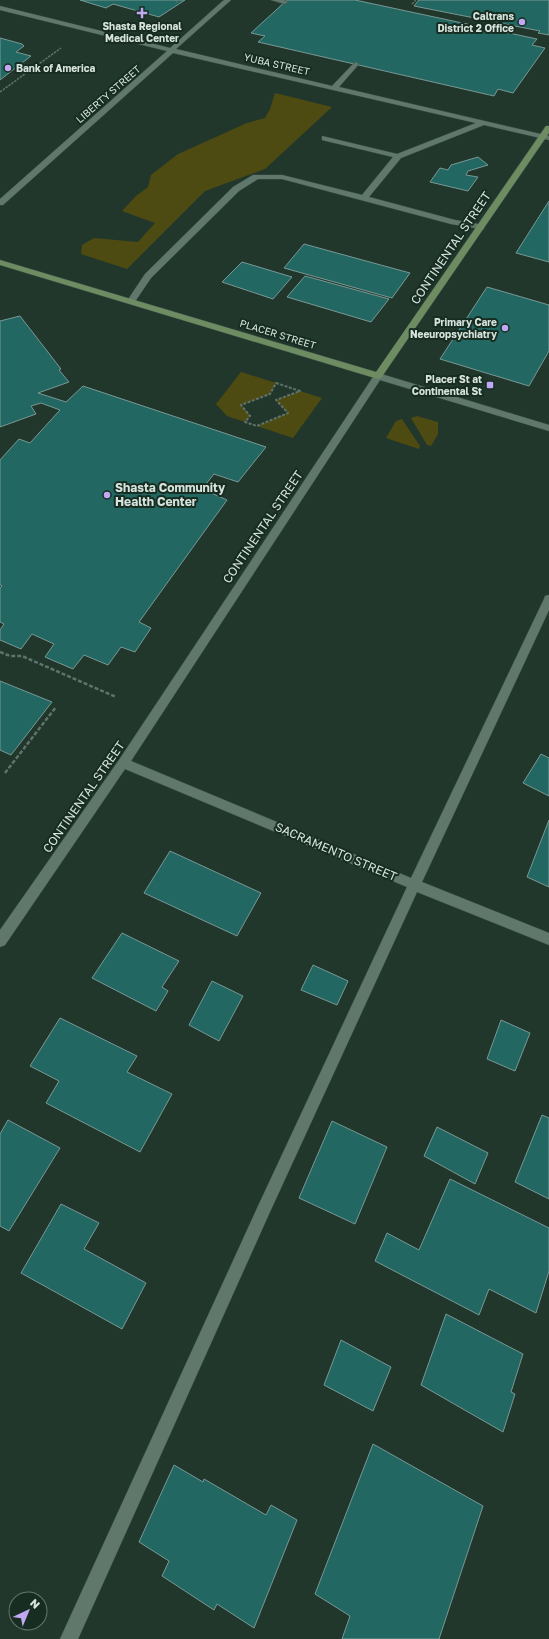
<svg xmlns="http://www.w3.org/2000/svg" width="549" height="1639" font-family="'Golos Text',sans-serif">
  <style>
    .green { fill: #4e4b12 }
    .building { fill: #236762; stroke: #799894 }
    .lines { fill: none; stroke-linecap: round; stroke-linejoin: round }
    .minor-casing { stroke: #3f5148; stroke-width: 1 }
    .major-casing { stroke: #3f5148; stroke-width: 1 }
    .path-far2 { stroke: #60736a; stroke-width: 1.5; stroke-dasharray: 2.5 1; stroke-linecap: butt }
    .path-far1 { stroke: #60736a; stroke-width: 2; stroke-dasharray: 3 1.5; stroke-linecap: butt }
    .path { stroke: #60736a; stroke-width: 2.5; stroke-dasharray: 4 2; stroke-linecap: butt }
    .minor { fill: #60786b; fill-rule: evenodd }
    .major { fill: #6d8c62; fill-rule: evenodd }
    .poi-dot { fill: #c0a8f3; stroke: #172d22; stroke-width: 1.5 }
    .labels { text-anchor: middle; stroke-width: 4; stroke-linejoin: round; paint-order: stroke }
    .far-poi-label { font-size: 10px; font-weight: bold; fill: #d7e4dd; stroke: #172d22; text-anchor: end }
    .far-street-label { font-size: 10px; fill: #d7e4dd; stroke: #172d22 }
    .street-label { font-size: 12px; fill: #d7e4dd; stroke: #172d22 }
    .poi-label { font-size: 12px; font-weight: bold; fill: #d7e4dd; stroke: #172d22; text-anchor: start }
  </style>
  <rect width="100%" height="100%" fill="#21372c"/>
  <!-- green -->
  <g class="green">
    <path d="M275,93L332,107L265,169L205,191L127,269L81,254L82,245L94,238L138,242L155,223L122,211L136,196L148,187L151,175L178,154L247,123L265,118L270,109Z"/>
    <path d="M241,372L276,383L270,394L241,405L250,416L245,422L227,416L216,404Z"/>
    <path d="M300,391L322,398L293,438L257,426L288,413L276,400Z"/>
    <path d="M417,416L438,422V434L431,446L427,445L411,418Z"/>
    <path d="M402,419L420,446L419,449L386,438L396,421Z"/>
  </g>
  <!-- building -->
  <g class="building">
    <path d="M80,0H185L159,17L113,4L106,8Z"/>
    <path d="M287,0H355L537,39L532,45L545,48L513,93L498,89L494,96L258,42L265,36L251,33Z"/>
    <path d="M419,0H549V35L538,33L540,31L414,6Z"/>
    <path d="M0,38L22,44L24,46L16,52L31,56L0,80Z"/>
    <path d="M478,157L488,165L468,171L466,175L478,177L468,191L430,182L440,168L448,170L451,165Z"/>
    <path d="M549,201V262L516,253Z"/>
    <path d="M304,244L410,273L392,298L284,268Z"/>
    <path d="M242,262L292,277L273,299L222,282Z"/>
    <path d="M305,276L389,299L371,322L287,297Z"/>
    <path d="M487,287L549,305V351L529,386L440,359Z"/>
    <path d="M20,316L61,369L59,370L69,382L38,393L66,402L83,386L266,447L238,482L214,474L202,489L227,500L139,622L151,628L135,652L121,647L108,665L84,655L73,669L45,657L54,644L32,634L21,649L0,640V630L4,624L0,622V588L2,586L0,585V460L19,439L30,443L60,410L41,403L31,406L36,414L0,427V321Z"/>
    <path d="M0,681L52,702L11,755L0,750Z"/>
    <path d="M541,754L549,758V796L523,783Z"/>
    <path d="M549,820V887L527,877Z"/>
    <path d="M170,851L261,893L237,936L144,893Z"/>
    <path d="M122,933L179,961L162,987L168,991L156,1011L92,978Z"/>
    <path d="M313,965L348,981L337,1005L301,990Z"/>
    <path d="M212,981L243,996L219,1041L189,1025Z"/>
    <path d="M60,1018L137,1056L127,1072L172,1094L140,1152L46,1103L59,1081L30,1066Z"/>
    <path d="M501,1020L530,1033L515,1071L487,1059Z"/>
    <path d="M542,1115L549,1118V1199L515,1182Z"/>
    <path d="M8,1120L60,1148L9,1231L0,1226V1134Z"/>
    <path d="M332,1121L387,1147L355,1224L299,1198Z"/>
    <path d="M437,1127L488,1153L475,1184L424,1156Z"/>
    <path d="M450,1179L549,1228V1271L536,1313L489,1289L479,1315L375,1261L387,1233L419,1250Z"/>
    <path d="M61,1204L99,1223L84,1249L146,1283L122,1329L21,1273Z"/>
    <path d="M446,1314L523,1354L511,1392L515,1394L503,1432L421,1385Z"/>
    <path d="M341,1340L391,1367L373,1411L324,1385Z"/>
    <path d="M373,1444L483,1506L439,1639H342L350,1616L315,1594Z"/>
    <path d="M174,1465L203,1482L204,1479L266,1515L271,1505L297,1520L254,1628L217,1604L214,1610L162,1576L169,1561L139,1542Z"/>
  </g>
  <g class="lines">
    <defs>
      <g id="minor">
        <path d="M224,0H231L176,49L332,86L354,63L356,62L359,64L339,87L549,136V140L484,125L401,158L369,197L455,220L484,225V229H481L451,224L282,179H258L239,191L151,278L134,303H128L127,301L145,274L233,187L253,175H282L362,195L393,157L322,140V136L397,154L476,123L173,53L3,205H0V199L167,51L0,10V6L170,48Z"/>
        <path d="M271,0H284L288,2L285,4Z"/>
        <path d="M378,373L549,425V431L380,380L131,761L411,878L544,599L545,596L549,595V610L422,882L549,933V945L417,892L269,1214L78,1639H60L259,1204L407,887L125,769L5,945L0,947V930L119,760L375,374Z"/>
      </g>
      <path id="major" d="M546,126H549V133L381,378L378,379L0,265V260L376,372Z"/>
    </defs>
    <!-- minor casing -->
    <use href="#minor" class="minor-casing"/>
    <!-- major casing -->
    <use href="#major" class="major-casing"/>
    <!-- path-far2 -->
    <g class="path-far2">
      <path d="M176,2L178,0"/>
      <path d="M412,4L416,0"/>
      <path d="M0,92L61,48"/>
    </g>
    <!-- path-far1 -->
    <path class="path-far1" d="M276,383L300,391L276,400L288,413L257,426L245,422L250,416L241,405L270,394Z"/>
    <!-- path -->
    <g class="path">
      <path d="M0,652L10,656H22L116,697"/>
      <path d="M5,773L56,707"/>
    </g>
    <!-- minor -->
    <use href="#minor" class="minor"/>
    <!-- major -->
    <use href="#major" class="major"/>
  </g>
  <!-- markers -->
  <g class="poi-dot">
    <path d="M140 7h4v4h4v4h-4v4h-4v-4h-4v-4h4z"/>
    <circle cx="522" cy="22" r="4"/>
    <circle cx="8" cy="68" r="4"/>
    <circle cx="505" cy="328" r="4"/>
    <rect x="486" y="381" width="8" height="8" rx="2"/>
    <circle cx="107" cy="495" r="4"/>
  </g>
  <g class="labels">
    <!-- far-poi labels -->
    <g class="far-poi-label">
      <text x="514" y="20">Caltrans<tspan x="514" dy="12">District 2 Office</tspan></text>
      <text x="142" y="30" text-anchor="middle">Shasta Regional<tspan x="142" dy="12">Medical Center</tspan></text>
      <text x="16" y="72" text-anchor="start">Bank of America</text>
      <text x="497" y="326">Primary Care<tspan x="497" dy="12">Neeuropsychiatry</tspan></text>
      <text x="482" y="383">Placer St at<tspan x="482" dy="12">Continental St</tspan></text>
    </g>
    <!-- far-street labels -->
    <g class="far-street-label">
      <text transform="translate(277 64) rotate(13)" y="4">YUBA STREET</text>
      <text transform="translate(108 94) rotate(-41)" y="4">LIBERTY STREET</text>
      <text transform="translate(278 334) rotate(17)" y="4">PLACER STREET</text>
    </g>
    <!-- street labels -->
    <g class="street-label">
      <text transform="translate(451 248) rotate(-56)" y="4">CONTINENTAL STREET</text>
      <text transform="translate(263 527) rotate(-56)" y="4">CONTINENTAL STREET</text>
      <text transform="translate(84 797) rotate(-55)" y="4">CONTINENTAL STREET</text>
      <text transform="translate(336 852) rotate(23)" y="4">SACRAMENTO STREET</text>
    </g>
    <!-- poi labels -->
    <g class="poi-label">
      <text x="115" y="492">Shasta Community<tspan x="115" dy="14">Health Center</tspan></text>
    </g>
  </g>
  <!-- north arrow -->
  <g transform="translate(28 1611) rotate(44)"><circle r="19" fill="#172d22" stroke="#64766d"/>
  <path d="M0-3L7 15L0 10L-7 15Z" fill="#c0a8f3"/>
  <text y="-6" font-size="11" font-weight="bold" text-anchor="middle" fill="#d7e4dd">N</text>
  </g>
</svg>
